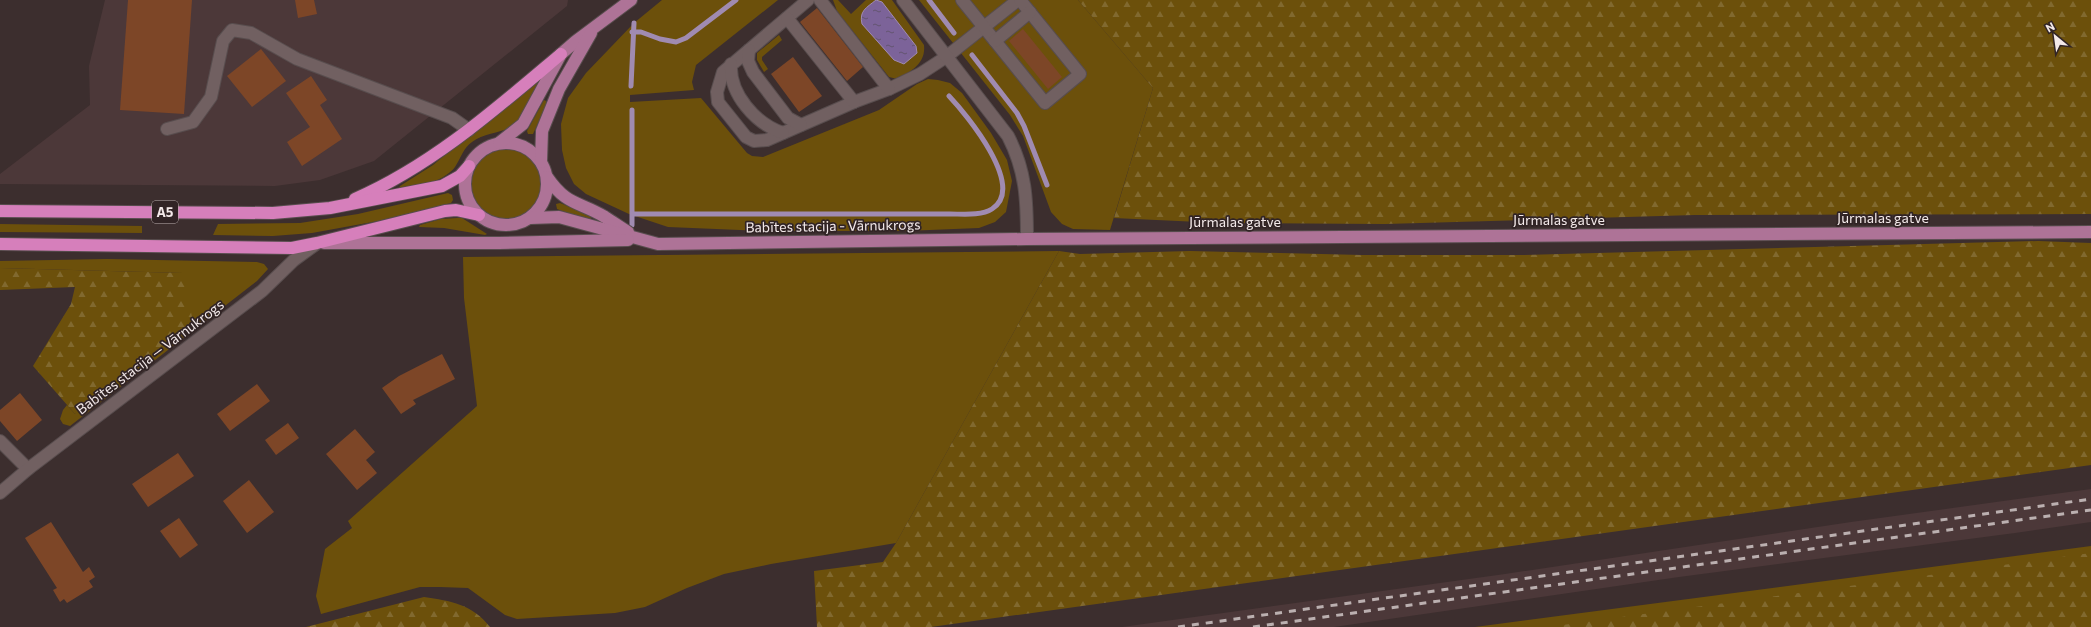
<svg xmlns="http://www.w3.org/2000/svg" width="2091" height="627" font-family="Commissioner,sans-serif">
  <style>
    .built { fill: #4c3839 }
    .green { fill: #6c500b }
    .forest { fill: url(#forest-firs) }
    .water { fill: url(#water-ripples); stroke: #a08bb1 }
    .lines { fill: none; stroke-linecap: round; stroke-linejoin: round }
    .stream { stroke: #a08bb1; stroke-width: 5 }
    .building { fill: #7d4627 }
    .minor-casing { stroke: #584d4e; stroke-width: 14 }
    .major-casing { stroke: #584d4e; stroke-width: 14 }
    .highway-casing { stroke: #584d4e; stroke-width: 14 }
    .minor { stroke: #716061; stroke-width: 12 }
    .major { stroke: #ae7397; stroke-width: 12 }
    .highway { stroke: #d67fbb; stroke-width: 12 }
    .rail { stroke: #bbb0b0; stroke-width: 3; stroke-dasharray: 7 7; stroke-linecap: butt }
    .labels { text-anchor: middle; stroke-width: 3.5; stroke-linejoin: round; paint-order: stroke }
    .shield { fill: #312425; stroke: #b9aeae; stroke-width: 1 }
    .shield-label { font-size: 13px; font-weight: bold; fill: #f3e9e9 }
    .street-label { font-size: 14px; fill: #f3e9e9; stroke: #312425 }
  </style>
  <defs>
    <pattern id="forest-firs" width="22" height="20" patternUnits="userSpaceOnUse"><rect width="22" height="20" fill="#6c500b"/><path d="M5 1l3.5 6h-7zM16 11l3.5 6h-7z" fill="#81692f"/></pattern>
    <pattern id="water-ripples" width="26" height="14" patternUnits="userSpaceOnUse"><rect width="26" height="14" fill="#7c6399"/><path d="M2 4q2-2 4 0t4 0M15 11q2-2 4 0t4 0" fill="none" stroke="#625470"/></pattern>
  </defs>
  <rect width="100%" height="100%" fill="#3c2e2e"/>
  <!-- built -->
  <g class="built">
    <path d="M105,0H568L567,6L374,161L320,180L275,186L0,184V174L90,105L89,66Z"/>
    <path d="M2091,489V522L2015,533L1679,577L1334,627H1122L1505,574L1851,522Z"/>
  </g>
  <!-- green -->
  <g class="green">
    <path d="M662,0H778L696,65L692,82L694,90L630,95V102L701,98L747,153L752,156L763,157L879,110L917,84L928,79L938,80L950,83L962,93L991,133L1007,160L1012,181L1006,212L995,222L979,228L905,231H765L668,227L629,214L586,194L574,184L566,168L562,150L561,124L568,98L586,73L634,23Z"/>
    <path d="M833,0H838L851,14L866,0H892L924,45C926,63 912,71 897,79L889,77L837,11Z"/>
    <path d="M919,0H1078L1153,88L1110,230L1073,229L1062,224L1051,212L1023,136L1010,115Z"/>
    <path d="M779,35L782,40L762,57V60L768,69L764,72L757,60V53Z"/>
    <path d="M541,76C534,90 528,107 519,120C509,134 486,131 472,142C463,148 461,158 455,167C446,180 415,190 399,188L400,186L433,165Z"/>
    <path d="M544,100L546,101V106L533,134H528L527,131Z"/>
    <circle cx="506" cy="184" r="35"/>
    <path d="M448,193L452,195L453,200L451,203L378,221L312,233L273,236L213,235L218,224L300,223L358,214Z"/>
    <path d="M560,203L589,215L591,218L590,220H586L557,209L556,204Z"/>
    <path d="M457,218H462L487,234L485,235L444,228L419,227L420,225L441,219Z"/>
    <path d="M0,224L142,226V233L0,232Z"/>
    <path d="M1059,251L896,543L771,564L724,574L687,588L645,607L615,613L517,619L505,615L468,588L440,587H420L321,614L316,596L325,549L352,528L348,521L477,406L464,298L463,257Z"/>
    <path d="M107,259L257,262L264,264L268,269L257,281L70,426L63,424L60,419L63,410L67,405L75,414L182,273L0,268V261Z"/>
    <path d="M2091,546V627H1475Z"/>
  </g>
  <!-- forest -->
  <g class="forest">
    <path d="M1078,0H2091V214L1695,215L1385,224L1221,223L1114,218L1153,88Z"/>
    <path d="M2038,241L2091,243V465L931,627H817L814,571L883,562L896,543L1059,251L1080,254L1190,251L1362,255H1524Z"/>
    <path d="M0,268L182,273L193,321L75,414L33,366L71,304L75,287L0,290Z"/>
    <path d="M2091,553V627H1548Z"/>
    <path d="M424,597C451,601 472,604 490,627H306Z"/>
  </g>
  <!-- water -->
  <path class="water" d="M876,0L882,2L916,46L917,53L904,64L894,60L862,24C859,11 866,8 876,0Z"/>
  <g class="lines">
    <!-- stream -->
    <g class="stream">
      <path d="M929,0L954,33"/>
      <path d="M632,32H641L660,39L676,42L686,38L736,0"/>
      <path d="M972,55L1017,113L1024,126L1047,185"/>
      <path d="M631,86L634,23"/>
      <path d="M632,110V225"/>
      <path d="M633,214H950C963,214 981,216 992,209C1027,187 966,114 949,96"/>
    </g>
  </g>
  <!-- building -->
  <g class="building">
    <path d="M128,0H192L184,114L120,110Z"/>
    <path d="M295,0H314L317,14L298,18Z"/>
    <path d="M817,8L863,67L847,81L800,22Z"/>
    <path d="M1023,29L1062,77L1048,89L1009,41Z"/>
    <path d="M261,49L286,81L252,107L227,76Z"/>
    <path d="M793,57L822,96L799,112L771,74Z"/>
    <path d="M311,76L327,100L320,105L342,139L302,166L287,142L310,127L286,93Z"/>
    <path d="M442,354L455,379L413,400L416,404L401,414L382,388L399,376Z"/>
    <path d="M257,384L270,401L230,431L217,414Z"/>
    <path d="M20,393L42,420L17,441L0,421V410Z"/>
    <path d="M288,423L299,438L276,455L265,440Z"/>
    <path d="M355,429L375,452L366,460L377,473L357,490L326,454Z"/>
    <path d="M178,453L194,476L148,507L132,484Z"/>
    <path d="M249,480L274,512L247,533L223,501Z"/>
    <path d="M179,518L198,545L180,558L160,531Z"/>
    <path d="M51,522L83,572L89,567L95,577L89,581L93,587L67,603L64,599L60,602L53,590L57,588L25,538Z"/>
  </g>
  <g class="lines">
    <defs>
      <g id="minor">
        <path d="M808,0L723,72L717,92L718,102L746,137L754,141L767,140L854,102L889,89L920,74L946,57L1018,0"/>
        <path d="M820,0L889,89"/>
        <path d="M903,0L1008,136C1026,171 1027,200 1027,239"/>
        <path d="M962,0L1045,103L1080,74L1020,0"/>
        <path d="M787,18L854,102"/>
        <path d="M995,41L1030,12"/>
        <path d="M749,50L748,61L753,72L788,118L801,125"/>
        <path d="M731,64C729,94 756,124 783,133"/>
        <path d="M167,129L193,122L211,97L223,41L232,30L251,33L297,59L452,118L469,130"/>
        <path d="M0,441L28,469"/>
        <path d="M0,493L28,469L262,291L294,260L316,244"/>
      </g>
      <g id="major">
        <circle cx="506" cy="184" r="41"/>
        <path d="M499,143L523,124L561,54L576,41L631,0"/>
        <path d="M541,162L542,131L559,89L591,33"/>
        <path d="M547,177C567,206 578,201 605,217C613,222 620,227 628,232"/>
        <path d="M530,218L559,217L658,244L1027,239L2091,232"/>
        <path d="M324,243H499L628,240"/>
      </g>
      <g id="highway">
        <path d="M355,199C433,165 497,108 561,54"/>
        <path d="M0,211L273,213L330,208L442,186L460,176L469,166"/>
        <path d="M0,244L292,248L317,243L445,211L456,210L479,215"/>
      </g>
    </defs>
    <!-- minor casing -->
    <use href="#minor" class="minor-casing"/>
    <!-- major casing -->
    <use href="#major" class="major-casing"/>
    <!-- highway casing -->
    <use href="#highway" class="highway-casing"/>
    <!-- minor -->
    <use href="#minor" class="minor"/>
    <!-- major -->
    <use href="#major" class="major"/>
    <!-- highway -->
    <use href="#highway" class="highway"/>
    <!-- rail -->
    <g class="rail">
      <path d="M1178,627L2091,499"/>
      <path d="M1253,627L2091,510"/>
    </g>
  </g>
  <g class="labels">
    <!-- shield labels -->
    <rect class="shield" x="152" y="201" width="26" height="22" rx="3"/>
    <g class="shield-label">
      <text x="165" y="217">A5</text>
    </g>
    <!-- street labels -->
    <g class="street-label">
      <text x="1883" y="223">Jūrmalas gatve</text>
      <text x="1559" y="225">Jūrmalas gatve</text>
      <text x="1235" y="227">Jūrmalas gatve</text>
      <text transform="translate(833 226) rotate(-1)" y="5">Babītes stacija - Vārnukrogs</text>
      <text transform="translate(150 357) rotate(-37)" y="5">Babītes stacija — Vārnukrogs</text>
    </g>
  </g>
  <!-- north arrow -->
  <g transform="translate(2055 36) rotate(331)" stroke="#312425" stroke-width="3" paint-order="stroke">
  <path d="M0-3L7 15L0 10L-7 15Z" fill="#f3e9e9"/>
  <text y="-6" font-size="11" font-weight="bold" text-anchor="middle" fill="#f3e9e9">N</text>
  </g>
</svg>
